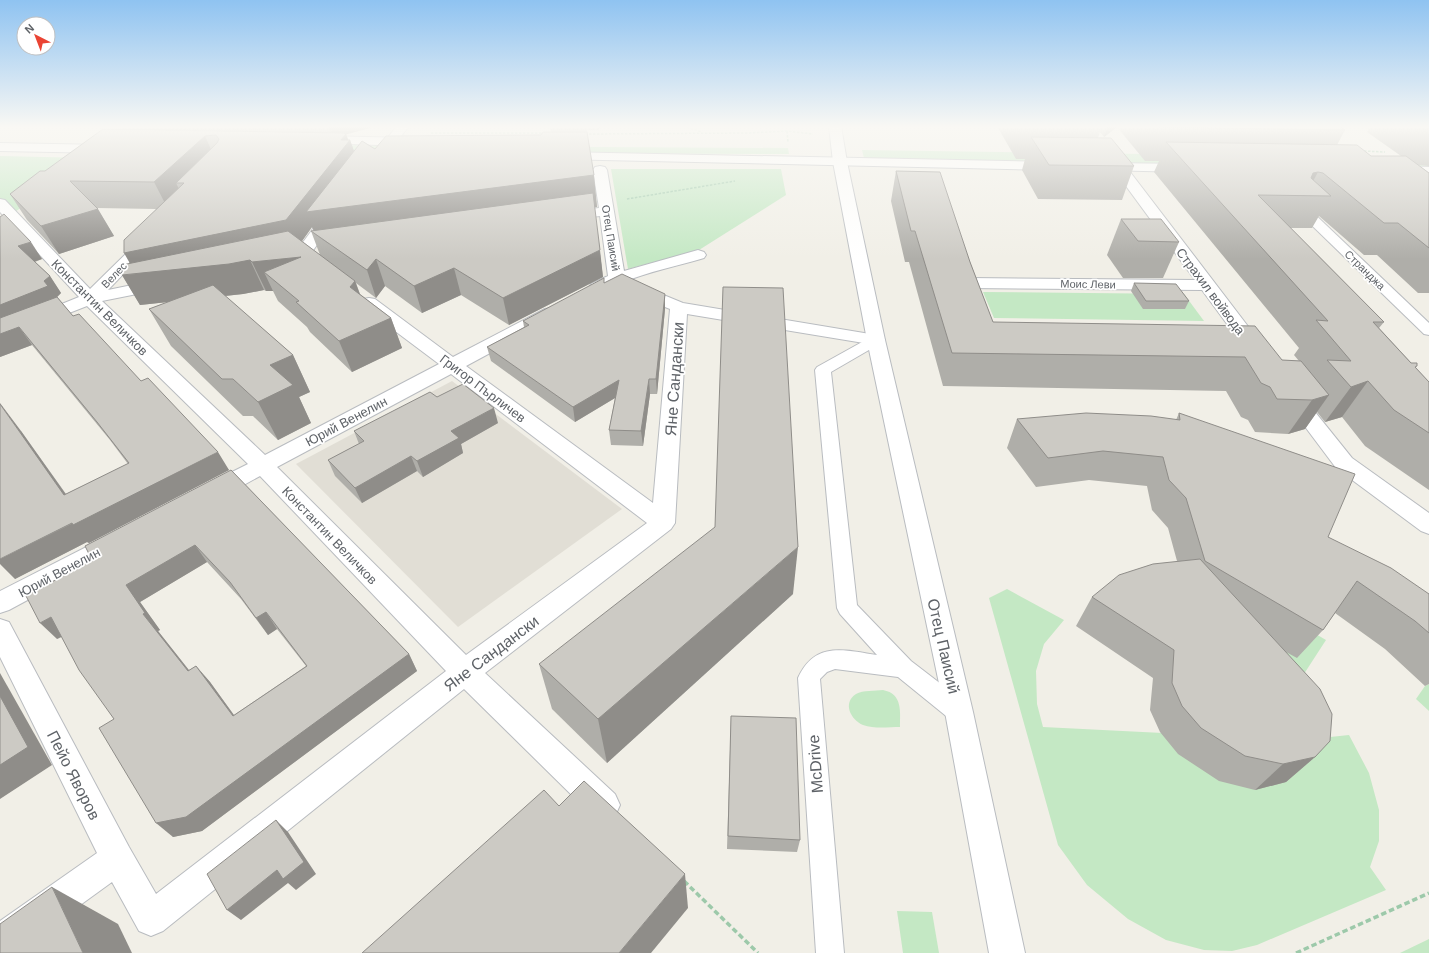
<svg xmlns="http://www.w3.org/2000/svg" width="1429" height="953" font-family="Helvetica,sans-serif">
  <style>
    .education { fill: #e1ded5 }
    .green { fill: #c4e8c4 }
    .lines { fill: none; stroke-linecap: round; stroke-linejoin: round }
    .service-casing { stroke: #b9bcc0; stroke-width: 2 }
    .minor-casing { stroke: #b9bcc0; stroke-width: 2 }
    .tertiary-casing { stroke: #b9bcc0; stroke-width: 2 }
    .secondary-casing { stroke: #b8bbc0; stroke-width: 2 }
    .path-far1 { stroke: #9dc9aa; stroke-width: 1.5; stroke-dasharray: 2.5 1.5; stroke-linecap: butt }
    .path { stroke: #9dc9aa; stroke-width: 3.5; stroke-dasharray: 5.5 3; stroke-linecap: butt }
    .service { fill: #fff; fill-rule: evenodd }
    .minor { fill: #fff; fill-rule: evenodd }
    .tertiary { fill: #fff; fill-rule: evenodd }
    .secondary { fill: #fff; fill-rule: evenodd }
    .wall { fill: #afaea9; fill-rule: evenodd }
    .shaded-wall { fill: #8f8d89 }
    .building { fill: #cccac4; stroke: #8f8d89; fill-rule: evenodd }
    .labels { text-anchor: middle; stroke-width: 3.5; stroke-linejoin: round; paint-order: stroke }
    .far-street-label { font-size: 11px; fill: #5e6267; stroke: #fff }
    .street-label { font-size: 13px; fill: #5e6267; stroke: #fff }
    .near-street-label { font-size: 16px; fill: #5e6267; stroke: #fff }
  </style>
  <rect width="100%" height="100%" fill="#f1efe7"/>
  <!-- education -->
  <path class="education" d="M452,381L622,509L458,627L296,464Z"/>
  <!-- green -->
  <g class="green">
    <path d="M630,126H771L773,128L627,129Z"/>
    <path d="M245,143L388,146L788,148L789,154L235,152Z"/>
    <path d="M862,150L1429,158V170L865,162Z"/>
    <path d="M0,156L88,158L11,215L0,203Z"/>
    <path d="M611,169H781L786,195L699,250L628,269Z"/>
    <path d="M983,292L1184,294L1204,321L994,318Z"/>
    <path d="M1007,589L1064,620L1044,644L1036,671L1037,704L1043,727L1302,740L1349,735L1369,773L1379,810V841L1370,867L1386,890L1257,945L1232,951L1204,950L1166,940L1128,919L1087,885L1058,845L989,598Z"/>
    <path d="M1314,633L1326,640L1302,677L1268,641Z"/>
    <path d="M1429,684V711L1416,699L1425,686Z"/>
    <path d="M883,690C903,694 900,712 900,727C889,727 874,729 863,725C851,720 842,703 856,694C863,690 875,691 883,690Z"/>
    <path d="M897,911L932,912L939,953H903Z"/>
    <path d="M1429,939V953H1400Z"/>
  </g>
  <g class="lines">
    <defs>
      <g id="service">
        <path d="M1301,204L1305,205L1429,323V335L1424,334L1297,211L1295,208L1297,205Z"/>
        <path d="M876,336L881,337L883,340L881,343L831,372L857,605L911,661L967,704L971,712L967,720L959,723L951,720L898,677L835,669L827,672L820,679L844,953H816L798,678C815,641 843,650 877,655L840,614L837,608L815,370L817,367L871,337Z"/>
      </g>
      <g id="minor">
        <path d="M397,126H409L395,144H387L385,141Z"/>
        <path d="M1119,163L1124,164L1263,346L1265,350L1263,354L1256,356L1249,354L1202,290L968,288L962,287L960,283L962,279L968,278L1195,280L1112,167L1114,164Z"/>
        <path d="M600,166L605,167L607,170L624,271L698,250L704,252L706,255L704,258C677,266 648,272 623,282C612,286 603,295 591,292L589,288L591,284L608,276L600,216L565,220L560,219L558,216L560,213L565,212L599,208L593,170L595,167Z"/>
        <path d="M0,199L5,200L90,289L143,237L148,235L153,237L156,240L153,243L108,290L161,279L167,280L169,284L167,288L102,301L265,455L439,364L363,307L360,303L363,299L369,298L375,299L453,357L545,309L551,308L557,309L560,313L557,317L466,366L653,503L670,309L660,305L657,301L660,297L666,296L683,303L876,335L882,336L885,340L882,344L876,345L687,314L675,523L671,529L485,673L615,794L620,805L615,816L604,821L593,816L464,689L163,931L151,936L139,931L112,882L14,953H0V921L97,853L0,657V619L9,622L129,847L156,894L446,671L260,476L220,498L212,500L204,498L201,492L204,486L248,464L87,306L0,340V329L79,297L0,212ZM451,374L647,523L466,655L277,467Z"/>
        <path d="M332,209L337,210L339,213L312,252L327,265L325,268C314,271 301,262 295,253L327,210Z"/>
        <path d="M1292,390L1299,392L1352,458L1429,513V534L1421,531L1336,468L1282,396L1285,392Z"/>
        <path d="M116,533L124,536L128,542L124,548L9,610L0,613V591L108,536Z"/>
      </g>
      <path id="tertiary" d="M829,126H841L847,162L885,340L973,712L1025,953H989L945,712L867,340L833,162Z"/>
      <g id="secondary">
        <path d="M320,136L412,138L416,139L418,142L416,145L412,146L316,143L314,140L316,137Z"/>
        <path d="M0,143L107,145L112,146L113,149L112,152L107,153L0,151Z"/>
        <path d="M561,152L1053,162L1058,163L1060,166L1058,169L1053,170L556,159L554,156L556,153Z"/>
        <path d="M1105,163L1187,164L1192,165L1194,168L1192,171L1187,172L1100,170L1098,167L1100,164Z"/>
        <path d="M1395,166L1429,167V175L1390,173L1388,170L1390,167Z"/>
      </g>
    </defs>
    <!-- service casing -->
    <use href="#service" class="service-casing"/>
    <!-- minor casing -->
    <use href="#minor" class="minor-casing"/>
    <!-- tertiary casing -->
    <use href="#tertiary" class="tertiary-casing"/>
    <!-- secondary casing -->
    <use href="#secondary" class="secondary-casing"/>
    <!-- path-far1 -->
    <g class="path-far1">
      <path d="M683,126L702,132"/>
      <path d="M787,131L788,142"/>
      <path d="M431,133H544"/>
      <path d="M585,134L748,133L787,131L813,134"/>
      <path d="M1364,151L1385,152"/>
      <path d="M627,199L735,181"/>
    </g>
    <!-- path -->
    <g class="path">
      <path d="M684,881L758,953"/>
      <path d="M1296,953L1429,893"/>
    </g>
    <!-- service -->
    <use href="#service" class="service"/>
    <!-- minor -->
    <use href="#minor" class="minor"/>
    <!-- tertiary -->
    <use href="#tertiary" class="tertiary"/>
    <!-- secondary -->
    <use href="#secondary" class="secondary"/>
  </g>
  <!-- wall -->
  <g class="wall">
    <path d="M121,126H377L346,134L348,140H350L354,151L541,135L551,132L550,126H602L598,130H587L597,207H594L603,277L509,325L461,295L422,313L385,286L376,298L356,283L360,294L391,318L402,348L352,372L310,332L307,327L278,301L273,291H266L264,290L243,294L225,296L293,355L310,392L299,397L311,423L278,440L253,416H243L171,346L149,309L168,302L140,305L122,275L129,263L156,209L97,208L114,236L59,254L27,220L10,194L45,171L123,130ZM312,227L314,230L311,231L320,255L302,241Z"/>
    <path d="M997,126H1339L1345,130L1337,145L1371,156H1401L1367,132L1370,126H1429V166L1418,165L1429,173V293H1418L1377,255H1364L1319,216L1312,228H1290L1384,322L1379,328L1429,382V490L1365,446L1342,417L1325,422L1317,412L1305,429L1288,434L1255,432L1248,420L1241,417L1226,391L943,386L909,262H905L891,201L896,171L970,262L993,322L1282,360L1299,361L1294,355L1299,348L1154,172L1159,161H1145L1117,127L1104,137L1100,132L1098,138L1134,166L1122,200L1038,199L1022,170L1025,159H1016Z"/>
    <path d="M0,217L42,259L35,262L50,276L61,293L57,297L73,316L141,381L229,470L89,543L87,542L15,579L21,431L66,494L128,464L110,440L32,345L0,357Z"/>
    <path d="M1121,219L1179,242L1163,278H1123L1107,255Z"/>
    <path d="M604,283L665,294V309L657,394H650L643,446L611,445L609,430L615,398L575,422L491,361L487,347L524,327L523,321Z"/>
    <path d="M1134,283L1189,301L1185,309H1143L1131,291Z"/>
    <path d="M437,397L498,423L461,444L463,453L423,477L417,471L362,503L335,476L328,460L359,444L354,431Z"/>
    <path d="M1179,413L1328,537L1429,594V684L1425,686L1385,649L1335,613L1323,630L1297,658L1286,652L1315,757L1286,782L1255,790L1219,781L1178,754L1160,732L1150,710L1153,678L1076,626L1092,597L1177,561L1168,528L1152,510L1147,486L1089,480L1036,487L1007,448L1017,419L1176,420Z"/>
    <path d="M231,470L409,654L417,671L202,831L173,837L114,719L62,637L57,639L92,560ZM207,562L241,599L268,635L277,629L306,666L234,715L210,682L196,666L189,670L158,631L160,630L140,602Z"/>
    <path d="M793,594L607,763L552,709L539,664Z"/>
    <path d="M731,716L800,840L797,852L727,849Z"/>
  </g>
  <!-- shaded-wall -->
  <g class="shaded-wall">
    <path d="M329,126H377L333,138Z"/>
    <path d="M598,126H602L598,130Z"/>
    <path d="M1108,126H1118L1117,127L1104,137Z"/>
    <path d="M346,134L349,142L350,140L359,165L594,175L597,207L329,244L315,234L312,227L297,248L250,260L264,290L243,294L140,305L122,275L136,274L124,253L341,140Z"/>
    <path d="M205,136L216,161L176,183L182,195L168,209L154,182Z"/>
    <path d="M1318,172L1305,196H1300L1313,173Z"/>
    <path d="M98,209L114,236L59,254L41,226Z"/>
    <path d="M31,242L42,259L30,263L18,246Z"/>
    <path d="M600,250L603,277L509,325L503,298Z"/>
    <path d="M301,257L264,272L273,291H266L252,262Z"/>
    <path d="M376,259L385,286L376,298L367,270Z"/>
    <path d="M454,268L461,295L422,313L414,286Z"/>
    <path d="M50,276L61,293L56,298L0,327V305L44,281Z"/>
    <path d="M355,281L366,311L350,287Z"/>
    <path d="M665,294V309L657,394L656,379Z"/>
    <path d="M391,318L402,348L352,372L339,341Z"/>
    <path d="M19,327L32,345L0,357V334Z"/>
    <path d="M293,355L310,392L299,397L311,423L278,440L258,402L270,365Z"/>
    <path d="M649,379L650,394L643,446L641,431Z"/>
    <path d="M619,380L620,395L575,422L573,407Z"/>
    <path d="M1368,381L1342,417L1325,422L1351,387Z"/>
    <path d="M1329,395L1305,429L1288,434L1312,400Z"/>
    <path d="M0,403L21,431L79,513L64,495L0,404Z"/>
    <path d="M494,408L498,423L461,444L463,453L423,477L417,461L451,431Z"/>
    <path d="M218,452L229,470L89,543L87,542L15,579L0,564V559Z"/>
    <path d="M411,456L417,471L362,503L355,488Z"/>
    <path d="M195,545L207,562L140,602L160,630L158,631L202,687L188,671L143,614L126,585Z"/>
    <path d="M798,547L793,594L607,763L598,719Z"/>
    <path d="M266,612L277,629L268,635L256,618Z"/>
    <path d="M51,617L68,633L57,639L40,623Z"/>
    <path d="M409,654L417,671L202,831L173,837L156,823Z"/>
    <path d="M196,666L210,682L246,732L233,716Z"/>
    <path d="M0,673L52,765L0,799Z"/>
    <path d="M1315,757L1286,782L1255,790L1283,764Z"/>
    <path d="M276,820L288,832L316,874L296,890L288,883L241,920L227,910Z"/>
    <path d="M685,874L688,908L651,953H619Z"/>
    <path d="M52,887L118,924L132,953H83Z"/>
  </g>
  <!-- building -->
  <g class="building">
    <path d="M1157,126H1339L1345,130L1158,127Z"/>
    <path d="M103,129L344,133L346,134L341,140H350L286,220L124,253V240L184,183H176L217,143L219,139L216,135L205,136L154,182L70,181L98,209L41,226L10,194L40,171H45Z"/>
    <path d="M543,132H587L594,175L306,212L362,141L375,149L386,136L541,135Z"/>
    <path d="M1031,137L1111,138L1134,166L1049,165Z"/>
    <path d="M1166,142L1357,145L1371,156H1406L1429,173V248L1398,223H1384L1323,173L1318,172L1313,173L1311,178L1331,196L1258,195L1384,322H1373L1411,363H1417V366L1415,367L1429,382V433L1394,410L1368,381L1351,387L1327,360L1351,361L1316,320L1328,321Z"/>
    <path d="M896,171L940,172L970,262L993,322L1255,326L1282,360L1301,361L1329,395L1312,400L1277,399L1270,387L1261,383L1245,357L952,353L915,231H911Z"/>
    <path d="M593,193L600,250L503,298L454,268L414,286L376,259L367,270L311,231Z"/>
    <path d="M4,214L31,242L18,246L50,276L44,281L48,286L0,305V217Z"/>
    <path d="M1121,219H1161L1179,242L1138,241Z"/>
    <path d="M288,231L355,281L350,287L391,318L339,341L296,302L299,301L264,272L301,257L252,262L250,260L229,264L122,275V265Z"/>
    <path d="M622,274L665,294L656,379H649L641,431L609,430L619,380L573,407L487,347L529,325L523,321L604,278V283Z"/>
    <path d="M1134,283L1176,284L1189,301H1146Z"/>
    <path d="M213,285L293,355L270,365L293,385L258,402L233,379H222L149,309Z"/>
    <path d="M723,287L783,288L798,547L598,719L539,664L715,527Z"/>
    <path d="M57,297L73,316L79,314L141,381L148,378L218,452L73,525L72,523L0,559V404L64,495L129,463L97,422L19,327L0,334V318Z"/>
    <path d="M463,384L494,408L451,431L459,438L417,461L411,456L355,488L328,460L364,441L354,431L430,392L437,397Z"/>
    <path d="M1086,413L1151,416L1180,420L1179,413L1355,474L1328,537L1391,568L1429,594V633L1415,621L1357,581L1323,630L1205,561L1186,498L1169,480L1163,457L1103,451L1048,458L1017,419Z"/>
    <path d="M231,470L409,654L186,817L156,823L99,728L114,719L79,670L51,617L40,623L26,596L92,560L85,546ZM195,545L230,582L256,618L266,612L307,666L233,716L196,666L188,671L143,614L145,613L126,585Z"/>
    <path d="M1200,559L1320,689L1332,714L1330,741L1315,757L1283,764L1245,756L1201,728L1182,706L1172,683L1174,650L1092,597L1119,575L1153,564Z"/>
    <path d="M0,696L28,747L0,765Z"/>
    <path d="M731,716L796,718L800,840L728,836Z"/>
    <path d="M584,781L685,874L619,953H362L544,790L559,806Z"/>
    <path d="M276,820L304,862L283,879L277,870L227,910L207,874Z"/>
    <path d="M52,887L83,953H0V924Z"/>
  </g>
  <!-- sky -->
  <linearGradient id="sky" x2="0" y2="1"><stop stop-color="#8fc3f1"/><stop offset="0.49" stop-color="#f9f8f4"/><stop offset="1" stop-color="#f9f8f4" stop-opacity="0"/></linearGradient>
  <rect width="1429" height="259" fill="url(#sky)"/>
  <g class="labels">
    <!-- far-street labels -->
    <g class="far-street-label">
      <text transform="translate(611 238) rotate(81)" y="4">Отец Паисий</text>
      <text transform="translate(1365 270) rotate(44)" y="4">Странджа</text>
      <text transform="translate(114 275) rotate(-46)" y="4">Велес</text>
      <text transform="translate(1088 284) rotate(1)" y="4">Моис Леви</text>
    </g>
    <!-- street labels -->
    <g class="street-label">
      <text transform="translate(1211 291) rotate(53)" y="5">Страхил войвода</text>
      <text transform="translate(100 307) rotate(45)" y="5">Константин Величков</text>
      <text transform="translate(483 388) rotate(37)" y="5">Григор Пърличев</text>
      <text transform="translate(346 421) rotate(-28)" y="5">Юрий Венелин</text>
      <text transform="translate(330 535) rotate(46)" y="5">Константин Величков</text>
      <text transform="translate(59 572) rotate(-28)" y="5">Юрий Венелин</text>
    </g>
    <!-- near-street labels -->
    <g class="near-street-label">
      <text transform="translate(674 379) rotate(-86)" y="6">Яне Сандански</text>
      <text transform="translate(944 646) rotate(77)" y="6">Отец Паисий</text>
      <text transform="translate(491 653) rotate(-37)" y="6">Яне Сандански</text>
      <text transform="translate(815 764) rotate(-94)" y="6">McDrive</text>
      <text transform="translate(74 775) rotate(63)" y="6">Пейо Яворов</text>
    </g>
  </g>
  <!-- north arrow -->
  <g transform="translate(36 36) rotate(318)"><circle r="19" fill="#ffffff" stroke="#bfc0c2"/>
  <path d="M0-3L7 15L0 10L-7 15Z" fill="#ea4434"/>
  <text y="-6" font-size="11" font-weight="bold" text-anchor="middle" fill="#5e6267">N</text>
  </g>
</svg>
